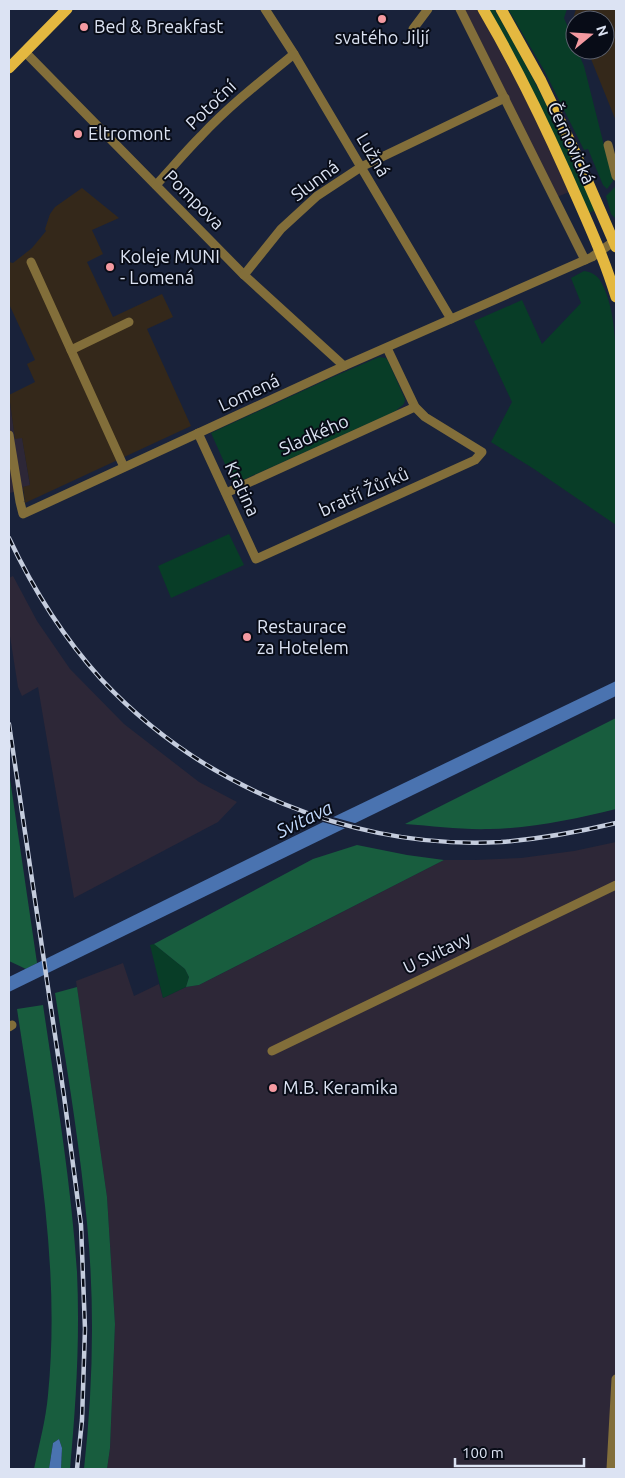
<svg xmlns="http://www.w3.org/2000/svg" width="625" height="1478" font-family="Ubuntu,sans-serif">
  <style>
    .industrial { fill: #2d2737 }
    .education { fill: #34281a }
    .green { fill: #083d27 }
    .forest { fill: #185d3e }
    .water { fill: #4a73b0 }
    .pier { fill: #19223a }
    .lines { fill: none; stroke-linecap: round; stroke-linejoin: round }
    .minor { stroke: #826e3a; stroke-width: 9 }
    .major { stroke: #e4b840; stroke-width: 11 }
    .rail-casing { stroke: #c4ccdd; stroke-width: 4.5 }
    .rail { stroke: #080c17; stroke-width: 2.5; stroke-dasharray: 8; stroke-linecap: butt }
    .poi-dot { fill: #f49aa1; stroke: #080c17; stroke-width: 2 }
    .labels { text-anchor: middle; stroke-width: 4; stroke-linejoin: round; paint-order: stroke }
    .poi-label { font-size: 18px; fill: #dce3f3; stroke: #080c17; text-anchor: start }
    .street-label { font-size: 18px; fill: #dce3f3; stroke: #080c17 }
    .water-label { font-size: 19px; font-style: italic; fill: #c2dafd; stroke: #080c17 }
  </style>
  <rect width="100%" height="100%" fill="#19223a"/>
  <!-- industrial -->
  <g class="industrial">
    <path d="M465,9H478L539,125L569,192L557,197Z"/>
    <path d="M9,397L15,438L22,437L30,486L23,487L24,490L9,493Z"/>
    <path d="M13,576L37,621L70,669L124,724L199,782L237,802L218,822L74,898L38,687L22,696L18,687L9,630V578Z"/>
    <path d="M616,842V1469H107L110,1448L115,1324L107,1197L76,981L123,963L134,996L159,984L163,998L186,987L199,985L221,974L444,860H475L521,858L574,851Z"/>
  </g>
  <!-- education -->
  <g class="education">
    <path d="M576,9H616V121L591,59H589L586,50H605V20H575V25L573,19Z"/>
    <path d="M82,188L119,218L92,230L103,254L87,262L113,317L162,294L173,317L147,329L191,426L25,503L23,487L30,485L22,438L15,439L9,395L35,382L27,364L35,360L9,304V262L13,263L32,248L46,231L45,229L50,214L55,207Z"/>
  </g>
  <!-- green -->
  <g class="green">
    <path d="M489,9H494C533,73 565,142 595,210L589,213Z"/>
    <path d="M508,9H567L564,18L575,44V50H577L584,66L613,181L607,189L603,185L588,149L584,150L544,70Z"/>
    <path d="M616,186V219L611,214L606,196Z"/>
    <path d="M584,271C592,272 599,276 602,284C619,315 616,374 616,409C616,448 616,486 616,525L534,469L491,442L512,402L474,321L522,300L542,344L581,303L571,278Z"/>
    <path d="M379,357L386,358L388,361L405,399C405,407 399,406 396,411L234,484L211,433L333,377Z"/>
    <path d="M229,534L244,565L171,598L158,566Z"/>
    <path d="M154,944L185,969L189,977L186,987L163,998L150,945Z"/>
  </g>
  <!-- forest -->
  <g class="forest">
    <path d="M616,718V809C575,819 533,828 490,829C462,830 434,826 405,824Z"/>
    <path d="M9,772L37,963L26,969L9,961Z"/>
    <path d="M357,845L407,855L444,860L199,985L186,987L189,977L185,969L154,944L313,859Z"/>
    <path d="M77,987L107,1197L115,1324L110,1448L107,1469H84C93,1387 95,1305 87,1223C80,1146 67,1069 55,993Z"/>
    <path d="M43,1005C56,1093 71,1182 77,1272C80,1338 76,1404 70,1469H61L62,1448L59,1439L53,1443L49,1469H34C39,1445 46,1419 48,1395C61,1265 36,1136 17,1009Z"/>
  </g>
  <!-- water -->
  <g class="water">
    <path d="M616,681V696L9,992V977L321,823Z"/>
    <path d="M59,1439L62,1448L61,1469H49L53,1443Z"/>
  </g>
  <!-- pier -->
  <path class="pier" d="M329,816L358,824L348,829L319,821Z"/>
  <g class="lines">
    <!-- minor -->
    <g class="minor">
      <path d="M265,9L294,54L451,319"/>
      <path d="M460,9L585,260"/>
      <path d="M413,29L428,9"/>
      <path d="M25,52L244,275L344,366"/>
      <path d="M608,145L616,176"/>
      <path d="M156,185C171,169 185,152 201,136C229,106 262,80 294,54"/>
      <path d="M31,262L124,467"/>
      <path d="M244,275L281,229L317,196L361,167L505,98"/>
      <path d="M71,350L129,322"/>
      <path d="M198,433L256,559L475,460L482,452L425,417L415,407L387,348"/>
      <path d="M9,435L20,502L23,514L344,366L592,257L616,240"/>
      <path d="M226,493L415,407"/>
      <path d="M9,1027L12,1025"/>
      <path d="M272,1051L616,885"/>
      <path d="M611,1469L616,1379"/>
    </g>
    <!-- major -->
    <g class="major">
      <path d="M483,9C514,62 541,117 566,173C584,214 603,254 616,297"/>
      <path d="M501,9L541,81L574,150L616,247"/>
      <path d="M9,68L67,9"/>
    </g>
    <defs>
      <g id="rail">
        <path d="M9,538C33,589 63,637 101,679C202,787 354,850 501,842C540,839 578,832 616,823"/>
        <path d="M9,724L64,1096L81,1225L85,1329L82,1420L77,1469"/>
      </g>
    </defs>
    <!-- rail casing -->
    <use href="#rail" class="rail-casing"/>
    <!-- rail -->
    <use href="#rail" class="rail"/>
  </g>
  <!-- markers -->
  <g class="poi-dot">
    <circle cx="382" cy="19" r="5"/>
    <circle cx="84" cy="27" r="5"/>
    <circle cx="78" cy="134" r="5"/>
    <circle cx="110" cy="267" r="5"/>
    <circle cx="247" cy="637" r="5"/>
    <circle cx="273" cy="1088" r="5"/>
  </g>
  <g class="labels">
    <!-- poi labels -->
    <g class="poi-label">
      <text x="94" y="33">Bed &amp; Breakfast</text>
      <text x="382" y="44" text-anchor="middle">svatého Jiljí</text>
      <text x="88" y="140">Eltromont</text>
      <text x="120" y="263">Koleje MUNI<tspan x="120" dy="21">- Lomená</tspan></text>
      <text x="257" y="633">Restaurace<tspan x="257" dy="21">za Hotelem</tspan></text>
      <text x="283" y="1094">M.B. Keramika</text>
    </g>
    <!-- street labels -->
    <g class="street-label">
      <text transform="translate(211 105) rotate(-44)" y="6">Potoční</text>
      <text transform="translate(571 143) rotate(65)" y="6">Černovická</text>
      <text transform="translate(373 155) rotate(59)" y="6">Lužná</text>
      <text transform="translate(315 181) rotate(-37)" y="6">Slunná</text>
      <text transform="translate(194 200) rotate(45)" y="6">Pompova</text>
      <text transform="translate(249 393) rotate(-25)" y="6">Lomená</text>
      <text transform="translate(314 435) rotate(-24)" y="6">Sladkého</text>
      <text transform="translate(242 489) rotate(65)" y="6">Kratina</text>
      <text transform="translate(364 492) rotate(-24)" y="6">bratří Žůrků</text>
      <text transform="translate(437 953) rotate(-26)" y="6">U Svitavy</text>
    </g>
    <!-- water labels -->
    <g class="water-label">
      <text transform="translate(304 819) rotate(-26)" y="7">Svitava</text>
    </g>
  </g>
  <!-- border -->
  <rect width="625" height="1478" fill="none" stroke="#dce3f3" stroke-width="20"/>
  <!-- north arrow -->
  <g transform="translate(590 35) rotate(72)"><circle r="24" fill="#080c17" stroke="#5d626f"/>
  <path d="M0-4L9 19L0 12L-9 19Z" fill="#f49aa1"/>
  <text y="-8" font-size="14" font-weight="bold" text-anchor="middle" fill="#dce3f3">N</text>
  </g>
  <!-- scale -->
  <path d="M455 1458v8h129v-8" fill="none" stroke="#dce3f3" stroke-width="2.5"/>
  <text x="462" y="1458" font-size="15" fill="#dce3f3" stroke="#080c17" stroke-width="4" paint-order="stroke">100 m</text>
</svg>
